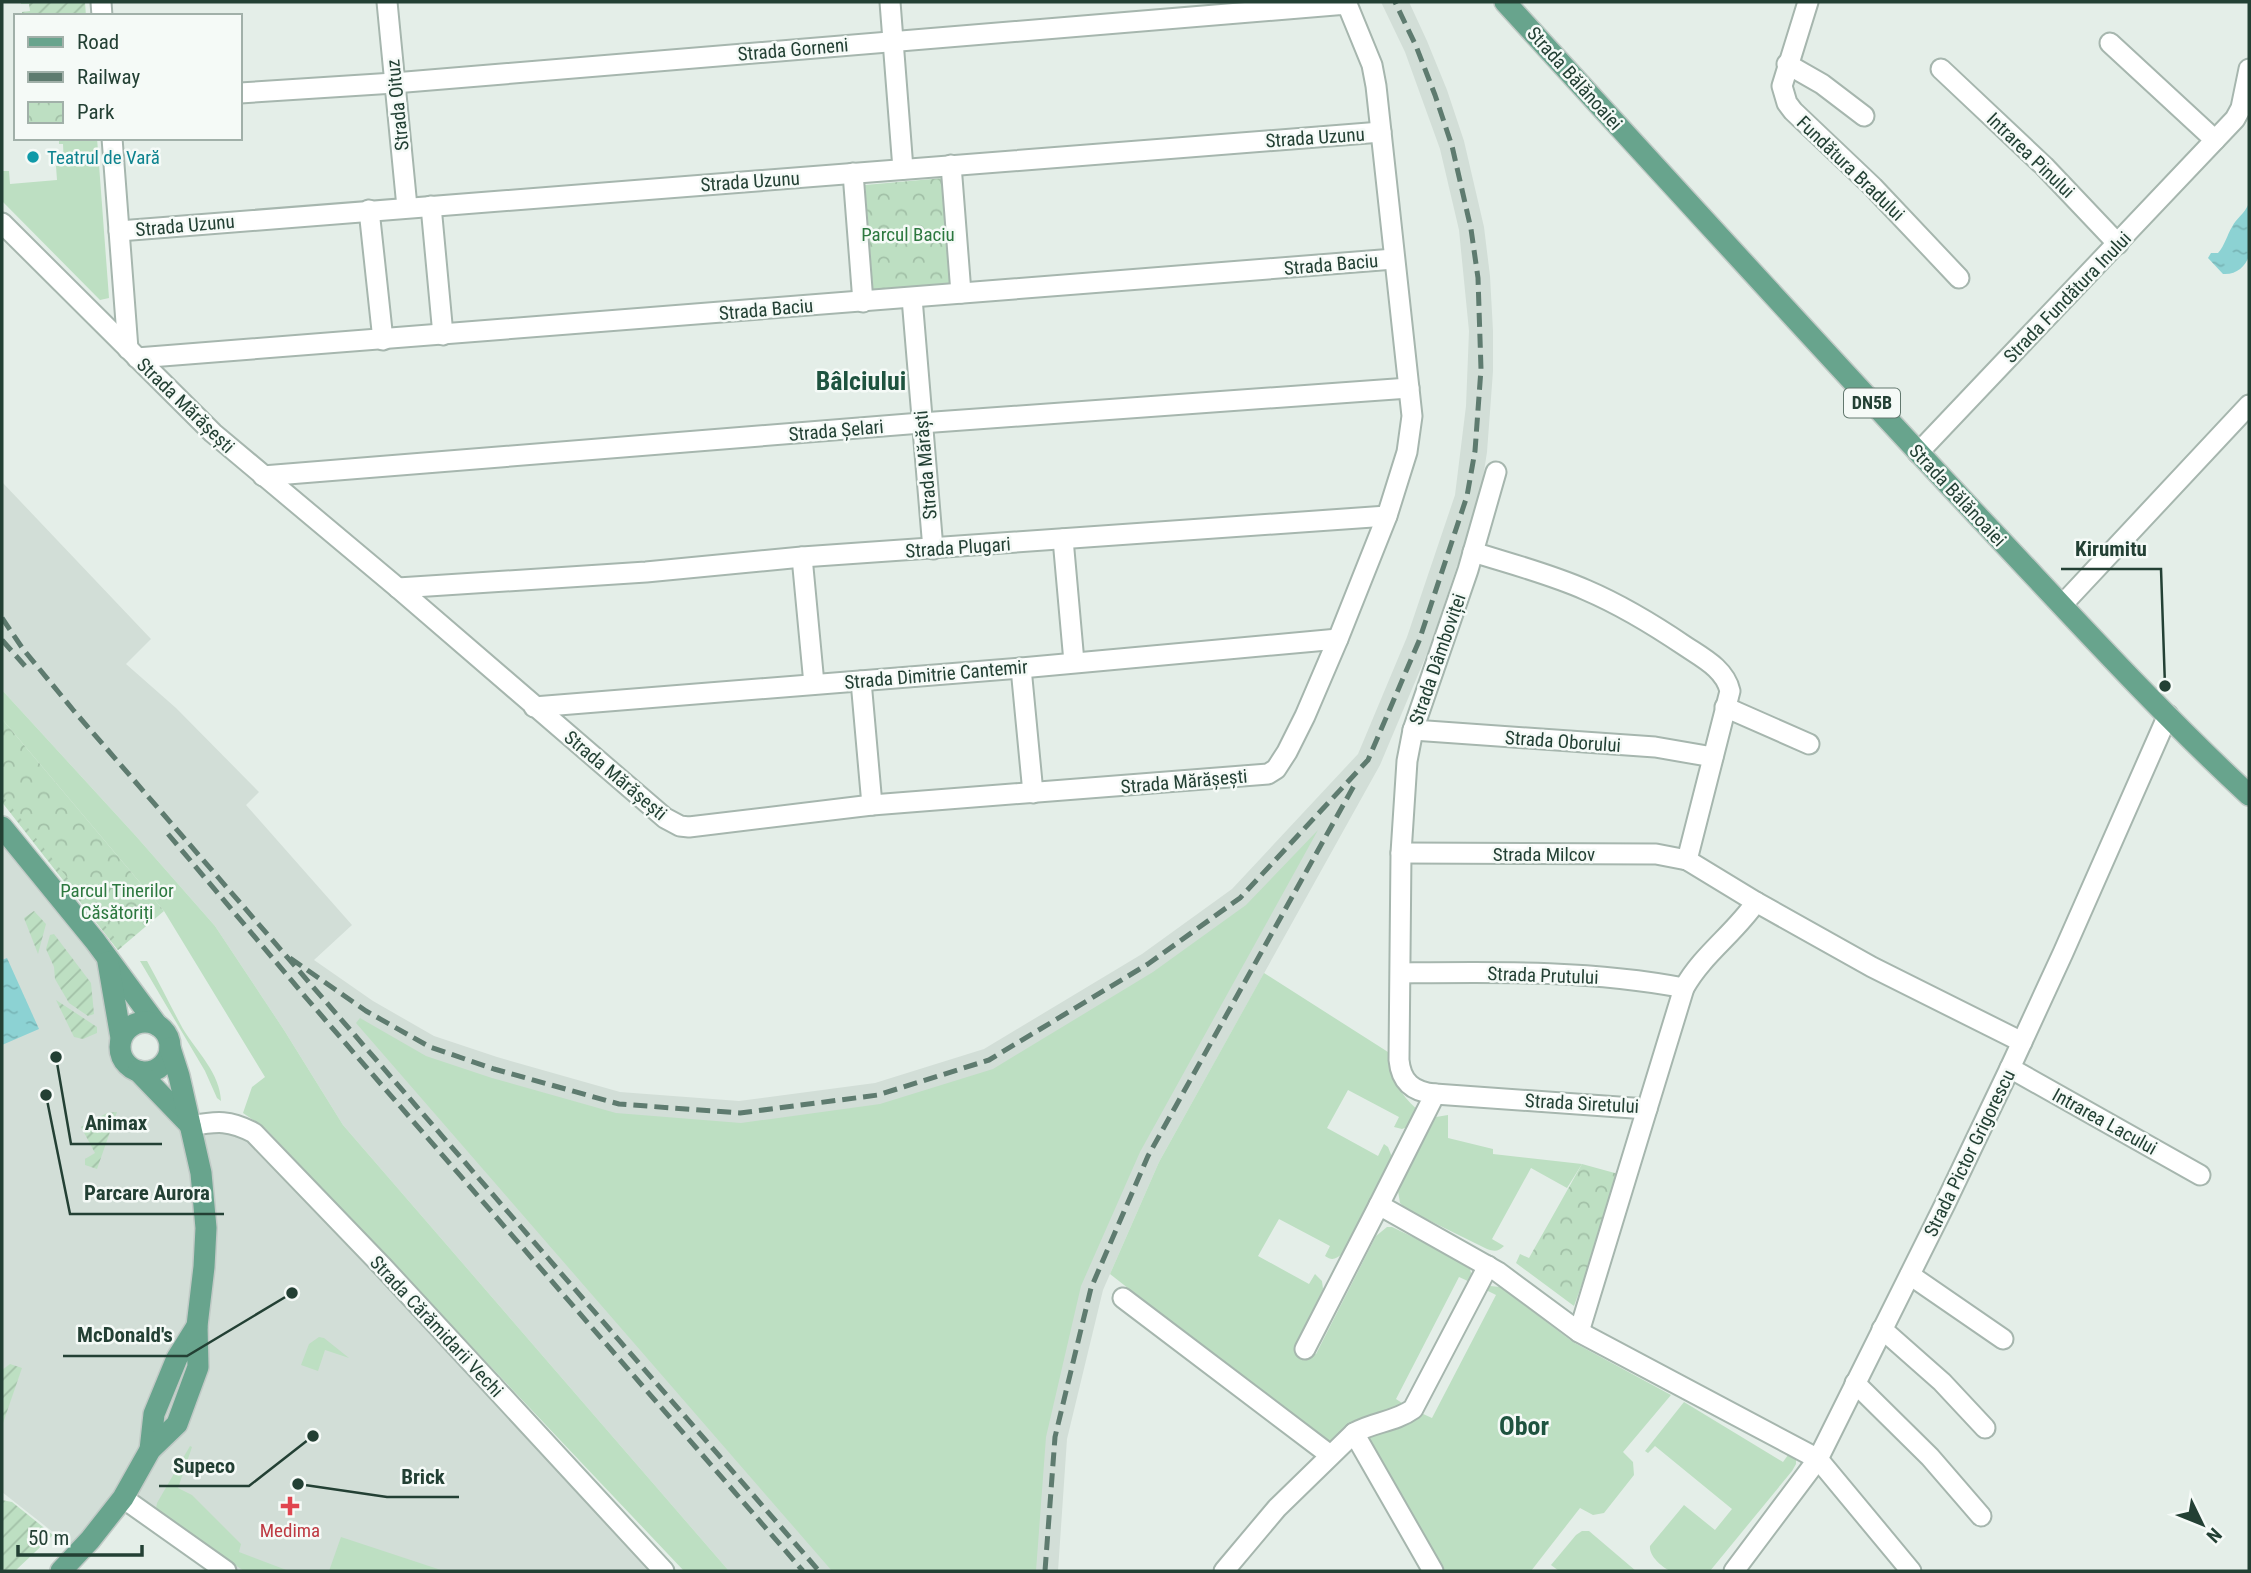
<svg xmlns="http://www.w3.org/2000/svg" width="2251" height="1573" font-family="'Roboto Condensed',sans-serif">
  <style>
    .built { fill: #d2ded7 }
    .grass { fill: #bddfc2 }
    .park { fill: url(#park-crowns) }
    .garden { fill: url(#garden-furrows) }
    .water { fill: url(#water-ripples) }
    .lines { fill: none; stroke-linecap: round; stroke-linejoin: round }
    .minor-casing { stroke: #a6b6ae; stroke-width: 23 }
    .major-casing { stroke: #c1cac6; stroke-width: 24 }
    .minor { stroke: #fff; stroke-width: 19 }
    .major { stroke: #68a48d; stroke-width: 21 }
    .rail { stroke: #5e7b6f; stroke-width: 5; stroke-dasharray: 14 7; stroke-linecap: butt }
    .culture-dot { fill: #0f9aa8; stroke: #f5faf7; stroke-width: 2.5 }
    .health-dot { fill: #e0444e; stroke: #f5faf7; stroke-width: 2.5 }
    .labels { text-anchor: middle; stroke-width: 5; stroke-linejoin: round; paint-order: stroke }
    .shield { fill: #f5faf7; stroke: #62786e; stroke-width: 2 }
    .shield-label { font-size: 18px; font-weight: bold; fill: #234034 }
    .street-label { font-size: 19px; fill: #234034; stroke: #f5faf7 }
    .culture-label { font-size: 19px; fill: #0d838f; stroke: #f5faf7; text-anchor: start }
    .park-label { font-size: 19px; fill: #2c783f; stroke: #f5faf7 }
    .health-label { font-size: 19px; fill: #be3a42; stroke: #f5faf7 }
    .district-label { font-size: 26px; font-weight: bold; fill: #1e533f; stroke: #f5faf7 }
    .leader { fill: none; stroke: #234034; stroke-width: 2.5 }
    .callout-dot { fill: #234034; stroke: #f5faf7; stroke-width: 2.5 }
    .callout-label { font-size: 21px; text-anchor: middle; font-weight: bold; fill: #234034; stroke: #f5faf7; stroke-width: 5; stroke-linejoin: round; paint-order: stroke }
  </style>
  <defs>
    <pattern id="park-crowns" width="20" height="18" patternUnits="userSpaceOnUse" patternTransform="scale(1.75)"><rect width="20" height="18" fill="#bddfc2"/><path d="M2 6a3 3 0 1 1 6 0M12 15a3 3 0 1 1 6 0" fill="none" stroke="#a2c0a7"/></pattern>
    <pattern id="garden-furrows" width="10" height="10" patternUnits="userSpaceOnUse" patternTransform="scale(1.75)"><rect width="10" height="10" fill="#bddfc2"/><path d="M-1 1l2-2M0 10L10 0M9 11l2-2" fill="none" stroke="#a2c0a7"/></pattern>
    <pattern id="water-ripples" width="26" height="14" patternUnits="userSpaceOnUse" patternTransform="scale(1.75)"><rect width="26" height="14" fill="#8cd2d3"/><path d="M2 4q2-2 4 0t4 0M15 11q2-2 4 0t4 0" fill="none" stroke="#78b5b6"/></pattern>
  </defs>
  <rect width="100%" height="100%" fill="#e4eee8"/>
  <!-- built -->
  <g class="built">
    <path d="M1381,2H1409L1427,41L1447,90L1464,141L1484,227L1490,276L1493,331V371L1487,452L1480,497L1431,644L1380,765L1159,1162L1103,1290L1067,1439L1058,1571H729L343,1125L284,1030L215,926L135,835L2,690V482L151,639L126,664L176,708L259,792L246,805L352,925L314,960L373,1001L434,1036L497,1057L620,1092L739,1101L875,1083L984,1049L1142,954L1232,889L1358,754L1407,637L1455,495L1466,406L1469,331L1459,230L1440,149L1405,52Z"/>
    <path d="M2,829L104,957L118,1055L122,1063L135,1072L190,1127L240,1126L662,1571H226L123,1498L77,1551L2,1492Z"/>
  </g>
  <!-- grass -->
  <g class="grass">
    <path d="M59,138H97L109,298L100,300L2,201V171H9L10,184L57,180L56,166L64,165L63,144H59Z"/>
    <path d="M2,690L135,835L215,926L284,1030L343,1125L729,1571H684L266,1129L243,1113L252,1087L265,1077L164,911L2,719Z"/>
    <path d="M1318,830L1140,1152L1081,1286L1046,1437L1036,1571H832L356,1023L360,1018L426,1056L492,1078L616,1113L741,1123L880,1104L993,1069L1153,972L1246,905Z"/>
    <path d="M140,961H147C160,984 171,1007 183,1029C197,1052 220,1073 221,1101L217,1098L205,1071Z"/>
    <path d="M1264,973L1388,1052C1393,1078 1398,1093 1418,1110L1410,1126L1402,1129L1394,1127L1399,1117L1348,1090L1327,1128L1378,1156L1384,1144L1388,1147L1392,1157L1389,1167L1342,1254C1336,1259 1332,1261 1325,1256L1330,1246L1279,1219L1258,1256L1309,1284L1315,1274L1322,1281L1323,1289L1296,1344L1316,1354L1376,1236L1387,1227H1392L1459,1259L1469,1265L1471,1273L1470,1282L1459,1277L1396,1399L1405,1405L1329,1446L1110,1274L1159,1162Z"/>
    <path d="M1448,1115V1138L1493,1149V1154L1582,1164L1567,1188L1531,1168L1492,1239L1504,1246C1499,1251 1495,1252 1487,1249L1406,1209L1400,1203L1398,1191L1436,1117Z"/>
    <path d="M1490,1286L1500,1287L1573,1342L1671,1395L1623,1452L1633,1462L1634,1475L1604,1513L1593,1515L1580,1508L1531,1571H1440L1363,1437L1421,1413L1432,1418L1496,1295L1486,1290Z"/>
    <path d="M319,1337L324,1338L349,1358L325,1350L318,1371L301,1365L309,1344Z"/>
    <path d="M1684,1402L1783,1462L1788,1455L1796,1459V1464L1792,1471L1710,1571C1699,1571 1680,1573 1670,1571C1661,1566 1649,1556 1650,1546L1684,1505L1715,1530L1732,1509L1655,1446L1648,1453L1645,1451Z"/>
    <path d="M190,1446L192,1447L178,1488L192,1495L241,1544L239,1552L289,1571H244L161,1515L156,1509L157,1503Z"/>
    <path d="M1582,1531H1589L1636,1571H1559L1551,1565L1576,1535Z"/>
    <path d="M341,1537L444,1571H329Z"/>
  </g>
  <!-- park -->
  <g class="park">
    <path d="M943,178L952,283L873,290L865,185Z"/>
    <path d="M2,719L164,911L118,950L2,802Z"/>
    <path d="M1582,1164L1622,1175L1574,1306L1516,1263L1520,1254L1529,1258Z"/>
  </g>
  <!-- garden -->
  <g class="garden">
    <path d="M21,2H85L86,16H28L27,14H22V12L30,11L29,4H21Z"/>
    <path d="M2,795L122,947L118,950L2,802Z"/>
    <path d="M34,911L46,924L38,954L24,918Z"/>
    <path d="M54,934L91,983L94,1014L88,1016L69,1003L55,979L54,967L46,949L50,935Z"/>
    <path d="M56,1000L97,1027V1033L83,1039L74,1037Z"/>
    <path d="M117,1112L97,1169L85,1165V1159L95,1153L81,1127L107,1113Z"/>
    <path d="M10,1364L22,1368L2,1426V1370Z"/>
    <path d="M2,1500L12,1502L53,1535L15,1571H2Z"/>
  </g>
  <!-- water -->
  <g class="water">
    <path d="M2249,203C2249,213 2251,247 2249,256C2245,267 2236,275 2223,274L2208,258L2211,253H2218C2225,245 2227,235 2232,227C2237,217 2244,215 2249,203Z"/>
    <path d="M7,958L39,1029L2,1045V960Z"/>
  </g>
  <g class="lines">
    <defs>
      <g id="minor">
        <path d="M101,2L102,16"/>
        <path d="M387,2L407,207"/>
        <path d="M890,2L903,169"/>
        <path d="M1808,2L1782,86L1787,103L1793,111L1873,187L1959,278"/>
        <path d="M2110,43L2215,140"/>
        <path d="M1787,64L1822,84L1864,116"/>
        <path d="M1941,69L2044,166L2118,244"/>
        <path d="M112,138L128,349"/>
        <path d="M951,165L961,293"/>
        <path d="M853,173L863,302"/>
        <path d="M431,206L443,335"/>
        <path d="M369,210L383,340"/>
        <path d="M2,223L213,433L398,588L665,818L680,826L689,827L872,805L1268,774L1276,769L1287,752L1305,716L1338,639L1387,516L1407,452L1412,416L1376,86L1372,65L1347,4L394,83L240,93"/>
        <path d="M119,231L1381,132"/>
        <path d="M912,298L933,549"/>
        <path d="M137,358L1394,259"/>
        <path d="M1918,453L2235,119L2241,108L2249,69"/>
        <path d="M263,476L921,423L1409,388"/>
        <path d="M1063,539L1074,662"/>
        <path d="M1473,552C1511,564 1550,574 1586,590C1621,605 1654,625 1685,646C1703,658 1725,669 1730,691L1687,860"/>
        <path d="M802,557L814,684"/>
        <path d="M398,588L646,572L802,557L1387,516"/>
        <path d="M2062,605L2249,405"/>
        <path d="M1021,668L1033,793"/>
        <path d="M861,681L872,805"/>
        <path d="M534,707L1021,668L1338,639"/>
        <path d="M1725,707L1809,744"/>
        <path d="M1413,730L1655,747L1713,757"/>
        <path d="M1401,853L1656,854L1687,860L1756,902L1872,967L2022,1042"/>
        <path d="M1401,973C1495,972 1591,970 1684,988"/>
        <path d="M2010,1068L2200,1175"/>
        <path d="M1435,1094L1647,1109L1684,988C1702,955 1735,933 1756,902"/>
        <path d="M191,1126C217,1121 230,1120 254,1133L383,1267L664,1571"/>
        <path d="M1379,1205L1435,1094C1413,1092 1401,1082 1399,1060L1401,853L1407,761L1413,730L1468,570L1496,472"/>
        <path d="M1910,1275L2003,1339"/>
        <path d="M1123,1298L1330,1455"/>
        <path d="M1882,1329L1942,1382L1985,1428"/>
        <path d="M1579,1332L1647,1109"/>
        <path d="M1305,1349L1379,1205L1498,1272L1579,1332L1818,1459L1911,1571"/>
        <path d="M1855,1383L1930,1457L1981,1516"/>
        <path d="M1354,1433L1433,1571"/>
        <path d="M123,1498L226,1571"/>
        <path d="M1224,1571L1277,1508L1354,1433C1373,1422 1395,1422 1413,1409L1488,1266"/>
        <path d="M1734,1571L1818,1459L1945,1204L2010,1068L2063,953L2168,715"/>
      </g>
      <g id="major">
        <path d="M1505,2C1661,173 1817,344 1975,513C2065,608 2153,706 2249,795"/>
        <path d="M2,827L95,941L157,1025"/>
        <path d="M108,962L121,1038"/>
        <circle cx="145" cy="1047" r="25"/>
        <path d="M138,1071L190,1125"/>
        <path d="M150,1450L154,1414L177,1358L197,1326"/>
        <path d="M61,1571L90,1540L123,1498L150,1450L177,1424L198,1367L197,1326L204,1267L206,1228L201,1173L179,1076L170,1048"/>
      </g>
    </defs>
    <!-- minor casing -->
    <use href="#minor" class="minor-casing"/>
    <!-- major casing -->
    <use href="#major" class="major-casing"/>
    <!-- minor -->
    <use href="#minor" class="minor"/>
    <!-- major -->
    <use href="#major" class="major"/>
    <!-- rail -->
    <g class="rail">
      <path d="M2,618L23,649L74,711L819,1571"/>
      <path d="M2,640L25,666"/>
      <path d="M168,834L308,1000L803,1571"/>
      <path d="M290,958L366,1011L430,1047L494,1069L619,1104L740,1113L878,1095L989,1060L1148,964L1240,898L1368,760L1419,641L1467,496L1475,451L1481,369L1478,278L1471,229L1452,146L1435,95L1416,46L1395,2"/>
      <path d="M1045,1571L1055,1437L1091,1288L1148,1156L1356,782"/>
    </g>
  </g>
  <!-- markers -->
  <circle class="culture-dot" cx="33" cy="157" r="7"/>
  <path class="health-dot" d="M286.5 1495.5h7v7h7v7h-7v7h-7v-7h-7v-7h7z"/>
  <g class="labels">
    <!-- shield labels -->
    <rect class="shield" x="1844" y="388.5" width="56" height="29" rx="5"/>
    <g class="shield-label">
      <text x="1872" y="409">DN5B</text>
    </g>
    <!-- street labels -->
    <g class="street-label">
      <text transform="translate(793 49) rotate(-5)" y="7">Strada Gorneni</text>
      <text transform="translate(1575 78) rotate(48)" y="7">Strada Bălănoaiei</text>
      <text transform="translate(397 105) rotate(-96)" y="7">Strada Oituz</text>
      <text transform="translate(1315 137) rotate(-4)" y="7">Strada Uzunu</text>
      <text transform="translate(2031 155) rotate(44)" y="7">Intrarea Pinului</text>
      <text transform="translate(1851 168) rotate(44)" y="7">Fundătura Bradului</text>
      <text transform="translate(750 181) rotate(-4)" y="7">Strada Uzunu</text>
      <text transform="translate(185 225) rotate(-5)" y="7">Strada Uzunu</text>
      <text transform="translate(1331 264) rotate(-5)" y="7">Strada Baciu</text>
      <text transform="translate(2067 297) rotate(-46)" y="7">Strada Fundătura Inului</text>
      <text transform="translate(766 309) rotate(-5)" y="7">Strada Baciu</text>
      <text transform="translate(186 405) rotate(44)" y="7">Strada Mărășești</text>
      <text transform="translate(836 430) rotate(-5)" y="7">Strada Șelari</text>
      <text transform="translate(925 465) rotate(-95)" y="7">Strada Mărăști</text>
      <text transform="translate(1958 495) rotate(47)" y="7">Strada Bălănoaiei</text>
      <text transform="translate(958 547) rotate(-4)" y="7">Strada Plugari</text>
      <text transform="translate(1437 659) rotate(-71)" y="7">Strada Dâmboviței</text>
      <text transform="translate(936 674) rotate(-5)" y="7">Strada Dimitrie Cantemir</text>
      <text transform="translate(1563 741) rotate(4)" y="7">Strada Oborului</text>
      <text transform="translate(616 775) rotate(40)" y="7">Strada Mărășești</text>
      <text transform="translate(1184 781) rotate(-5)" y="7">Strada Mărășești</text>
      <text x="1544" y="861">Strada Milcov</text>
      <text transform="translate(1543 975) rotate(2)" y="7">Strada Prutului</text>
      <text transform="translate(1582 1103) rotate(3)" y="7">Strada Siretului</text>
      <text transform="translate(2105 1121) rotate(29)" y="7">Intrarea Lacului</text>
      <text transform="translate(1969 1153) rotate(-64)" y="7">Strada Pictor Grigorescu</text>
      <text transform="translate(437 1326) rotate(47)" y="7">Strada Cărămidarii Vechi</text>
    </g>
    <!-- culture labels -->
    <g class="culture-label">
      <text x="47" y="164">Teatrul de Vară</text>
    </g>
    <!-- park labels -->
    <g class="park-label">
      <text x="908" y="241">Parcul Baciu</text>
      <text x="117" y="897">Parcul Tinerilor<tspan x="117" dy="22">Căsătoriți</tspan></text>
    </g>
    <!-- health labels -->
    <g class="health-label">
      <text x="290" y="1537">Medima</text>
    </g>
    <!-- district labels -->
    <g class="district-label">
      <text x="861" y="390">Bâlciului</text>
      <text x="1524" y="1435">Obor</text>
    </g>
  </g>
  <!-- callouts -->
  <path class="leader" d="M2165 686L2161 569H2061M56 1057L71 1144H162M46 1095L70 1214H224M292 1293L187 1356H63M313 1436L249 1486H159M298 1484L387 1497H459"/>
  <g class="callout-dot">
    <circle cx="2165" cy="686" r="7"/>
    <circle cx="56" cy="1057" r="7"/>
    <circle cx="46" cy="1095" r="7"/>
    <circle cx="292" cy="1293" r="7"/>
    <circle cx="313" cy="1436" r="7"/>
    <circle cx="298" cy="1484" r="7"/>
  </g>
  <g class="callout-label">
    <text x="2111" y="556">Kirumitu</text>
    <text x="116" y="1130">Animax</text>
    <text x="147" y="1200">Parcare Aurora</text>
    <text x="125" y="1342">McDonald's</text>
    <text x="204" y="1473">Supeco</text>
    <text x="423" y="1484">Brick</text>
  </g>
  <!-- border -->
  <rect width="2251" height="1573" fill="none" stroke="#234034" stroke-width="7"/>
  <!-- legend -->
  <rect x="14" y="14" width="228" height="126" fill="#f5faf7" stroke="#a1b0a9" stroke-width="2"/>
  <rect x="28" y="37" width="35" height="10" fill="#68a48d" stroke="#a1b0a9" stroke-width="2"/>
  <text x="77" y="49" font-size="21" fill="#234034">Road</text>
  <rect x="28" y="72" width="35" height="10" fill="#5e7b6f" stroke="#a1b0a9" stroke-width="2"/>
  <text x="77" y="84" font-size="21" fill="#234034">Railway</text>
  <rect x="28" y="102" width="35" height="21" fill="url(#park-crowns)" stroke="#a1b0a9" stroke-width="2"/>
  <text x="77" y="119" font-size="21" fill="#234034">Park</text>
  <!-- north arrow -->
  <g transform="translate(2202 1524) rotate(133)" stroke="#f5faf7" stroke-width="5" paint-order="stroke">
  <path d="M0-5L12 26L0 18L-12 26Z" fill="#234034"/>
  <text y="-10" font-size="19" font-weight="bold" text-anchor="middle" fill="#234034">N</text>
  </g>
  <!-- scale -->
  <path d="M18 1545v10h124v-10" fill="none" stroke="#234034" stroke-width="3.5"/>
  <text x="28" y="1545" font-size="21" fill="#234034" stroke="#f5faf7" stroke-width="5" paint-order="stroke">50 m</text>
</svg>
